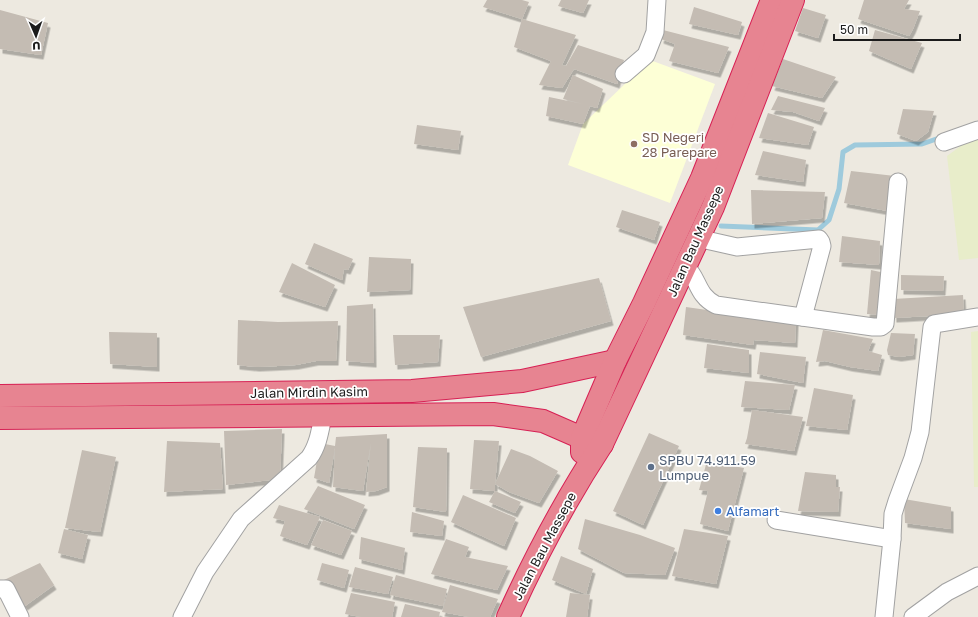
<svg xmlns="http://www.w3.org/2000/svg" width="978" height="617" font-family="'Golos Text',sans-serif">
  <style>
    .education { fill: #fdffd6 }
    .farmland { fill: #e8edca }
    .lines { fill: none; stroke-linecap: round; stroke-linejoin: round }
    .stream { stroke: #9ecadc; stroke-width: 5 }
    .building { fill: #c4bcb3; filter: url(#shadow) }
    .street-casing { stroke: #a2a2a2; stroke-width: 19 }
    .highway-casing { stroke: #d72054; stroke-width: 24 }
    .street { stroke: #fff; stroke-width: 17 }
    .highway { stroke: #e78491; stroke-width: 22 }
    .education-dot { fill: #8d6e63; stroke: #fff; stroke-width: 1.5 }
    .service-dot { fill: #5c6f8a; stroke: #fff; stroke-width: 1.5 }
    .shop-dot { fill: #3f7fe0; stroke: #fff; stroke-width: 1.5 }
    .labels { text-anchor: middle; stroke-width: 3.5; stroke-linejoin: round; paint-order: stroke }
    .education-label { font-size: 13px; fill: #785e54; stroke: #fff; text-anchor: start }
    .street-label { font-size: 13px; fill: #1b1b1b; stroke: #fff }
    .service-label { font-size: 13px; fill: #4e5e75; stroke: #fff; text-anchor: start }
    .shop-label { font-size: 13px; fill: #366cbe; stroke: #fff; text-anchor: start }
  </style>
  <defs>
    <filter id="shadow"><feDropShadow dx="2.5" dy="4.5" stdDeviation="0" flood-color="#0004"/></filter>
  </defs>
  <rect width="100%" height="100%" fill="#ede9e0"/>
  <!-- education -->
  <path class="education" d="M650,60L715,84L670,203L568,165L583,124Z"/>
  <!-- farmland -->
  <g class="farmland">
    <path d="M978,136V258L959,260L947,156L973,137Z"/>
    <path d="M978,331V487H974L971,332Z"/>
  </g>
  <g class="lines">
    <!-- stream -->
    <path class="stream" d="M721,226L818,230L829,220L839,189L843,152L855,145L922,144L942,137"/>
  </g>
  <!-- building -->
  <g class="building">
    <path d="M487,0H522L529,2L522,19L576,35L562,65L566,66L578,45L624,60L617,84L574,69L562,88L539,85L551,61L514,47L522,19L483,7Z"/>
    <path d="M561,0H589L583,13L558,6Z"/>
    <path d="M864,0H909L904,9L920,11L913,29L909,36L858,19Z"/>
    <path d="M694,7L742,22L738,35L689,24Z"/>
    <path d="M803,8L826,15L818,38L795,31Z"/>
    <path d="M0,10L48,23L41,55L0,49Z"/>
    <path d="M663,30L729,47L718,73L669,61L675,44L661,39Z"/>
    <path d="M875,30L922,43L911,69L869,51Z"/>
    <path d="M783,59L836,77L822,98L772,86Z"/>
    <path d="M573,75L603,89L597,108L590,106L583,124L546,116L549,97L583,104L563,99Z"/>
    <path d="M778,96L825,108L819,121L793,112L771,110Z"/>
    <path d="M903,109L934,111L928,132L916,141L897,134Z"/>
    <path d="M768,113L814,127L808,145L759,138Z"/>
    <path d="M417,125L461,131L458,150L414,144Z"/>
    <path d="M763,151L806,160L803,182L755,175Z"/>
    <path d="M851,171L895,176L893,212L844,203Z"/>
    <path d="M751,190L825,192L822,218L752,224Z"/>
    <path d="M622,210L660,222L654,240L616,227Z"/>
    <path d="M842,236L880,241L879,265L839,262Z"/>
    <path d="M314,243L353,259L348,270L344,269L342,280L305,264Z"/>
    <path d="M369,257L411,259L410,290L367,292Z"/>
    <path d="M292,263L335,285L325,307L279,292Z"/>
    <path d="M871,270L885,273L882,315L867,314Z"/>
    <path d="M901,275L944,276L943,291L901,290Z"/>
    <path d="M599,278L611,321L481,357L463,307Z"/>
    <path d="M963,295L964,314L894,318L893,299Z"/>
    <path d="M373,304L374,363L346,361L347,306Z"/>
    <path d="M686,307L756,317L796,321L795,343L754,340L753,345L683,335Z"/>
    <path d="M238,320L278,322L338,321L336,361H316L296,365L278,366L257,367L237,365Z"/>
    <path d="M823,330L873,339L868,351L882,355L878,371L850,367L825,361L816,362Z"/>
    <path d="M109,332L157,333V367L110,364Z"/>
    <path d="M891,333L915,334L913,355L899,357L888,355L887,350Z"/>
    <path d="M393,335H440L438,362L395,365Z"/>
    <path d="M707,344L749,350V373L704,368Z"/>
    <path d="M760,352L806,357L803,383L757,374Z"/>
    <path d="M745,381L795,385L789,410L741,407Z"/>
    <path d="M814,388L853,395L847,430L806,426Z"/>
    <path d="M752,410L803,417L794,451L745,444L747,438Z"/>
    <path d="M282,429L280,479L226,485L224,431Z"/>
    <path d="M649,433L679,446L643,525L613,511Z"/>
    <path d="M387,434V487L376,491L366,492L371,442L363,491L333,487L335,448L329,483L314,478L320,443L335,446L336,437Z"/>
    <path d="M474,440L499,441L495,484L511,449L530,456L558,471L539,503L509,492L495,484V491L470,489Z"/>
    <path d="M167,441L220,443L223,489L164,492Z"/>
    <path d="M418,447L447,448L446,512L413,507Z"/>
    <path d="M82,450L116,457L100,532L65,528Z"/>
    <path d="M707,461L744,468L728,531L700,524L708,491L699,490Z"/>
    <path d="M805,472L836,475V487H840L838,512L798,511Z"/>
    <path d="M318,486L365,505L354,529L304,509Z"/>
    <path d="M495,491L521,502L515,513L489,502Z"/>
    <path d="M463,495L516,518L504,546L451,522Z"/>
    <path d="M904,499L951,507V529L905,523Z"/>
    <path d="M279,505L320,517L307,545L280,536L285,521L273,518Z"/>
    <path d="M412,512L444,521L442,536L410,532Z"/>
    <path d="M585,519L640,535L675,548L665,575L624,573L578,549Z"/>
    <path d="M323,520L352,531L341,555L311,545Z"/>
    <path d="M64,529L88,535L82,559L58,553Z"/>
    <path d="M684,529L728,536L716,584L672,576Z"/>
    <path d="M361,537L405,548L402,570L359,559Z"/>
    <path d="M446,539L469,547L465,557L508,566L497,590L431,574Z"/>
    <path d="M561,556L593,569L586,594L552,580Z"/>
    <path d="M40,563L54,585L25,606L4,580Z"/>
    <path d="M322,563L349,570L344,588L317,580Z"/>
    <path d="M355,567L393,577L388,594L349,587Z"/>
    <path d="M396,575L447,589L443,606L390,595Z"/>
    <path d="M450,585L498,599L490,617H469L442,612Z"/>
    <path d="M351,593L395,602L392,617H361L345,614Z"/>
    <path d="M570,593L590,595L587,617H566Z"/>
    <path d="M405,604L440,612L439,617H401Z"/>
  </g>
  <g class="lines">
    <defs>
      <g id="street">
        <path d="M624,74L646,55L655,32L657,0"/>
        <path d="M944,142L978,130"/>
        <path d="M697,238L737,247L819,239L821,242L822,246L803,317"/>
        <path d="M685,266C699,278 696,295 716,305L873,327H881L885,324L898,182"/>
        <path d="M776,520L892,539"/>
        <path d="M0,589H6L20,617"/>
        <path d="M182,617L205,572L241,519L309,458C318,446 320,431 323,416"/>
        <path d="M884,617L892,539L893,514L897,501L913,458L920,432L932,327L934,324L978,317"/>
        <path d="M913,617L947,592L978,576"/>
      </g>
      <g id="highway">
        <path d="M0,396L412,391L522,381L615,361"/>
        <path d="M0,418L493,414L543,421L582,438L602,444"/>
        <path d="M582,452V438L615,361L644,303L702,178L772,0"/>
        <path d="M508,617C535,557 566,499 602,444L713,207L793,0"/>
      </g>
    </defs>
    <!-- street casing -->
    <use href="#street" class="street-casing"/>
    <!-- highway casing -->
    <use href="#highway" class="highway-casing"/>
    <!-- street -->
    <use href="#street" class="street"/>
    <!-- highway -->
    <use href="#highway" class="highway"/>
  </g>
  <!-- markers -->
  <circle class="education-dot" cx="634" cy="144" r="4"/>
  <circle class="service-dot" cx="651" cy="467" r="4"/>
  <circle class="shop-dot" cx="718" cy="511" r="4"/>
  <g class="labels">
    <!-- education labels -->
    <g class="education-label">
      <text x="642" y="142">SD Negeri<tspan x="642" dy="15">28 Parepare</tspan></text>
    </g>
    <!-- street labels -->
    <g class="street-label">
      <text transform="translate(695 241) rotate(-66)" y="5">Jalan Bau Massepe</text>
      <text transform="translate(309 392) rotate(-1)" y="5">Jalan Mirdin Kasim</text>
      <text transform="translate(544 546) rotate(-62)" y="5">Jalan Bau Massepe</text>
    </g>
    <!-- service labels -->
    <g class="service-label">
      <text x="659" y="465">SPBU 74.911.59<tspan x="659" dy="15">Lumpue</tspan></text>
    </g>
    <!-- shop labels -->
    <g class="shop-label">
      <text x="726" y="516">Alfamart</text>
    </g>
  </g>
  <!-- north arrow -->
  <g transform="translate(36 36) rotate(178)" stroke="#ffffff" stroke-width="3" paint-order="stroke">
  <path d="M0-3L7 15L0 10L-7 15Z" fill="#1b1b1b"/>
  <text y="-6" font-size="11" font-weight="bold" text-anchor="middle" fill="#1b1b1b">U</text>
  </g>
  <!-- scale -->
  <path d="M834 34v6h126v-6" fill="none" stroke="#1b1b1b" stroke-width="2"/>
  <text x="840" y="34" font-size="12" fill="#1b1b1b" stroke="#ffffff" stroke-width="3" paint-order="stroke">50 m</text>
</svg>
